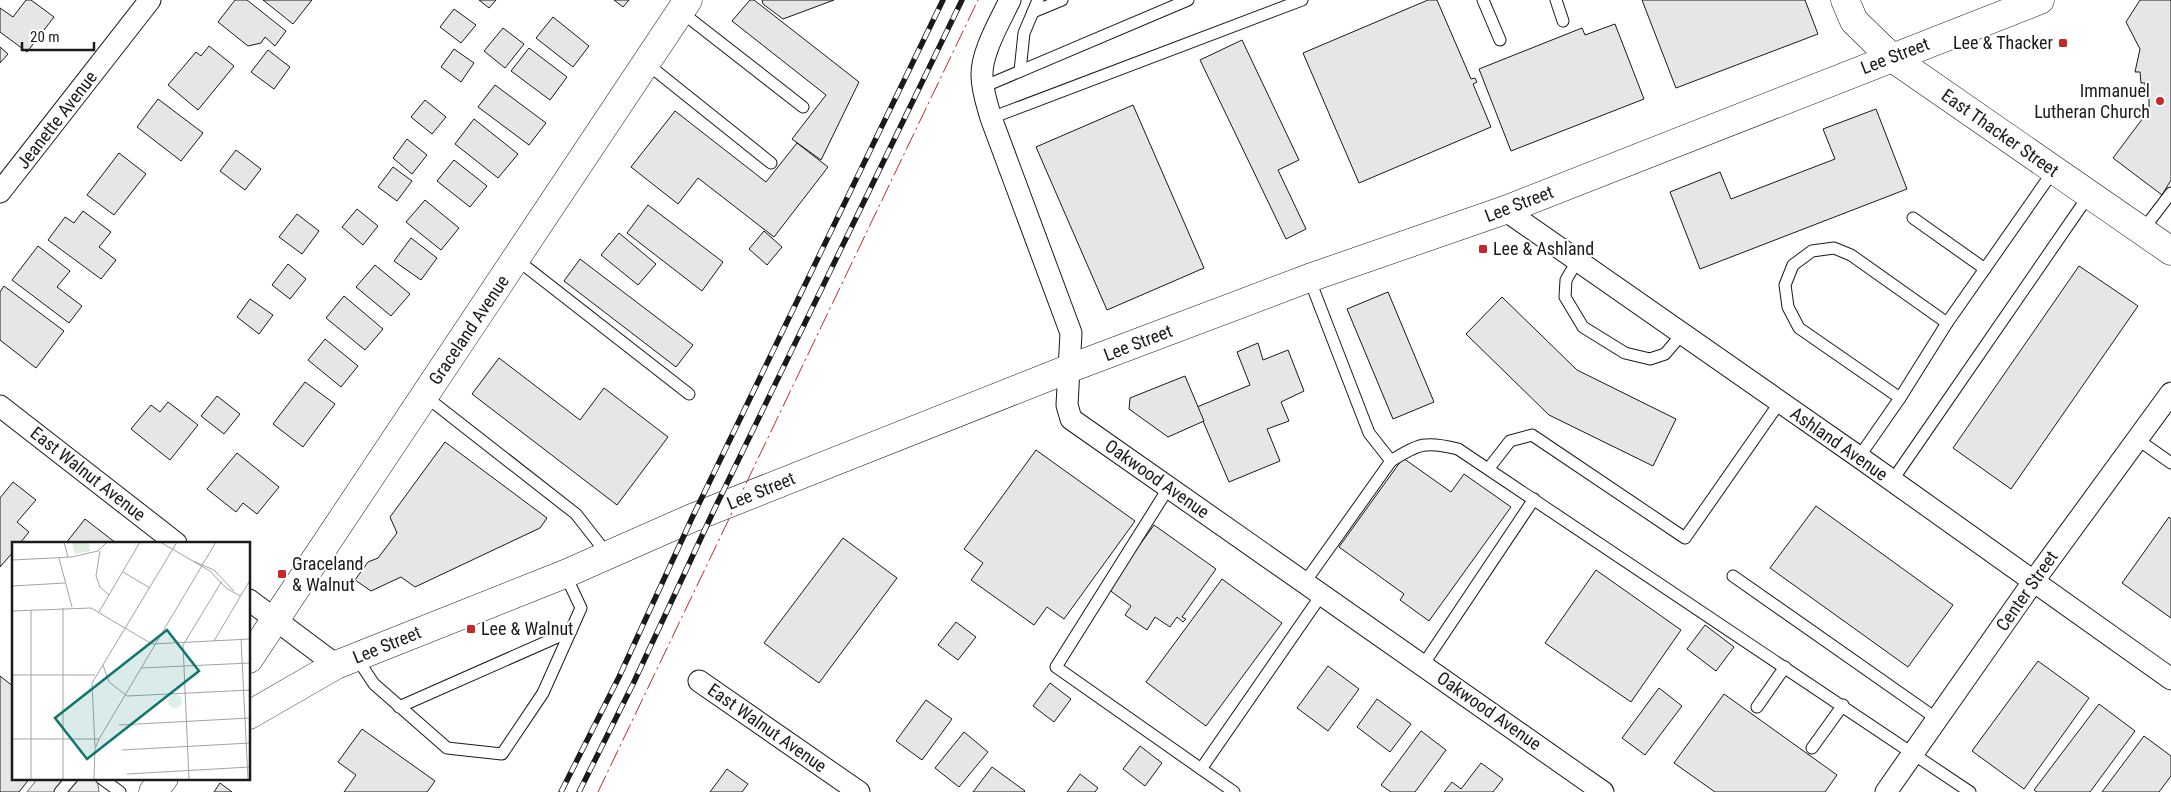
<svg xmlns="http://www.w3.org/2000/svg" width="2171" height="792" font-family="'Roboto Condensed',sans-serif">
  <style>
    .parking { fill: #ededed; stroke: #6a6a6a }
    .building { fill: #e6e6e6; stroke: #1a1a1a }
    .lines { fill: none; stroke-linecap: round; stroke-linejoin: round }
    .service-casing { stroke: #1a1a1a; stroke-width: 13 }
    .minor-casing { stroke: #1a1a1a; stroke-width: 23 }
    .tertiary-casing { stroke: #1a1a1a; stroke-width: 29 }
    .primary-casing { stroke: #1a1a1a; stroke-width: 29 }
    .service { stroke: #fff; stroke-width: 11 }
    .minor { stroke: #fff; stroke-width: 21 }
    .tertiary { stroke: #fff; stroke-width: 28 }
    .primary { stroke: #fff; stroke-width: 28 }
    .rail-casing { stroke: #1a1a1a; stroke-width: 5.5 }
    .rail { stroke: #fff; stroke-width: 4; stroke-dasharray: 11; stroke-linecap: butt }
    .power { stroke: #c62828; stroke-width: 1; stroke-dasharray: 18 4 2.5 4; stroke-linecap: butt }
    .poi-dot { fill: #c62828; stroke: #fff; stroke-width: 2 }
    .labels { text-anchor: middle; stroke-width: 4; stroke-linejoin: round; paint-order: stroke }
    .poi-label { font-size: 18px; fill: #1a1a1a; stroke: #fff; text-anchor: start }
    .street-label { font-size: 18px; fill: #1a1a1a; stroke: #fff }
    .inset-road { fill: none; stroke: #a3a3a3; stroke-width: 1 }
    .view { fill: #0f766e; fill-opacity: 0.15; stroke: #0f766e; stroke-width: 2.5 }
    .inset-edge { fill: none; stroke: #1a1a1a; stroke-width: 2.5 }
  </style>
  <rect width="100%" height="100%" fill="#fff"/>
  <!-- parking -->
  <path class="parking" d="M38,778H97L99,792H27Z"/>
  <!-- building -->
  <g class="building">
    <path d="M26,0H31L54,17L27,52L0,32V8L13,17Z"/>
    <path d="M235,0H247L286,31L275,46L265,37L261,43L248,46L218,22Z"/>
    <path d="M263,0H312L293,24Z"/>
    <path d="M479,0H496L489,8Z"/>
    <path d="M614,0H629L623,7Z"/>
    <path d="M750,0H754L859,82L821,160L792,139L826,95L732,21Z"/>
    <path d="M762,0H834L783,19L763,4Z"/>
    <path d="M1428,0H1437L1471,79L1475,78L1477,82L1473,84L1491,127L1359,183L1303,53Z"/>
    <path d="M1642,0H1805L1818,34L1676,88Z"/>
    <path d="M2140,0H2171V180L2162,195L2113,158L2149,110V93L2145,92V83H2141L2140,72H2135L2140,49L2126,22Z"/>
    <path d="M454,9L476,25L461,43L440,27Z"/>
    <path d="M553,17L589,46L573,67L536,38Z"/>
    <path d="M1615,24L1644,99L1511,151L1479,69L1582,28L1585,35Z"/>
    <path d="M503,28L524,44L505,68L484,51Z"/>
    <path d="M1242,40L1299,160L1278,170L1306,229L1286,239L1200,60Z"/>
    <path d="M209,46L234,66L198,110L168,85L196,52L201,56Z"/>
    <path d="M0,47L8,54L0,63Z"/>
    <path d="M529,48L567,77L550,100L511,71Z"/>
    <path d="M454,49L474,63L461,82L441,67Z"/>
    <path d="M268,50L290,67L274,89L251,72Z"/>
    <path d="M495,85L546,123L529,145L478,107Z"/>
    <path d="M158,99L203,133L181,161L137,127Z"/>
    <path d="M425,100L446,117L432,134L411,117Z"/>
    <path d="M1133,105L1204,268L1107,310L1036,147Z"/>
    <path d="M1876,109L1907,189L1700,269L1670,192L1720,172L1731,199L1835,159L1823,129Z"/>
    <path d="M675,111L766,182L797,143L828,167L774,237L698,178L678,204L631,167Z"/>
    <path d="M474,119L518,154L498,178L455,144Z"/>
    <path d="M407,139L427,155L412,174L393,158Z"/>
    <path d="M236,150L261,169L245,190L220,171Z"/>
    <path d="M119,153L146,174L114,215L87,195Z"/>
    <path d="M454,160L487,186L470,207L437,181Z"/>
    <path d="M393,167L412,181L397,201L378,187Z"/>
    <path d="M425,200L459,228L441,250L406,222Z"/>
    <path d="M648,205L723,262L702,291L627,233Z"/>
    <path d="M357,209L378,226L363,245L342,227Z"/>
    <path d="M83,211L111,232L99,247L116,260L101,279L48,240L65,217L74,223Z"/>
    <path d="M297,214L319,231L302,254L279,237Z"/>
    <path d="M764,231L782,247L767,265L749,249Z"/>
    <path d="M619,233L656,264L638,285L601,255Z"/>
    <path d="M411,238L437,258L421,280L394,261Z"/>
    <path d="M38,246L70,271L57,287L82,306L69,323L12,280Z"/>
    <path d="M580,259L693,345L676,367L564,281Z"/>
    <path d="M288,264L306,279L290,299L272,285Z"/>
    <path d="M375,265L410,294L391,316L356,287Z"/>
    <path d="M2079,266L2138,306L2011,489L1953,448Z"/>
    <path d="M4,286L64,331L36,368L0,340V292Z"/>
    <path d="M1388,292L1434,402L1393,419L1347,309Z"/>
    <path d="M344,296L383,329L365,350L326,318Z"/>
    <path d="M1502,297L1577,370L1676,419L1653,466L1549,415L1466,334Z"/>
    <path d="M250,299L273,315L259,334L237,317Z"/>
    <path d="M325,339L358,366L341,387L308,360Z"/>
    <path d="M1258,343L1263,360L1288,350L1304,391L1281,402L1289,421L1267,429L1280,461L1229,482L1197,407L1250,385L1237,352Z"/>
    <path d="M499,358L580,420L604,388L668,437L617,505L472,394Z"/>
    <path d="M1185,376L1204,421L1168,437L1129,409L1130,398Z"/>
    <path d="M305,382L335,404L303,447L273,424Z"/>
    <path d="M217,396L240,414L224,434L201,416Z"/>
    <path d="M168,402L198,425L170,460L131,429L151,405L160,412Z"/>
    <path d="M445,442L547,518L540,528L415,587L401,577L371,591L355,580L368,562L378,558L397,533L390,517Z"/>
    <path d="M1036,450L1135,521L1064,619L1047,607L1034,625L971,580L983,563L964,549Z"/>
    <path d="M237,453L279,487L257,514L243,503L236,512L207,489Z"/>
    <path d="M1403,458L1451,492L1464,474L1511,507L1429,621L1400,600L1404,594L1339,547Z"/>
    <path d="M13,482L36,500L17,522L29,532L20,543H14V551L0,567V498Z"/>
    <path d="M1816,506L1953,605L1908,667L1770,568Z"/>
    <path d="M2169,517L2171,519V618L2122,583Z"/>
    <path d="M85,519L116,543H66Z"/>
    <path d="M1154,525L1216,569L1182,617L1186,619L1183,622L1177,617L1170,627L1155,617L1147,630L1125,615L1131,606L1108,589Z"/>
    <path d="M843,538L897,578L819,683L764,643Z"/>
    <path d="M1596,570L1681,630L1631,702L1545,643Z"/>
    <path d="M1222,579L1282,623L1206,726L1146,682Z"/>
    <path d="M956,622L976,637L958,660L938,645Z"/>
    <path d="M1705,625L1734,647L1716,671L1687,649Z"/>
    <path d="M2038,661L2089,698L2024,789L1972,751Z"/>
    <path d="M1328,666L1359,689L1328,731L1297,708Z"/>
    <path d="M0,676L14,687V778H30L19,792H0Z"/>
    <path d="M1050,683L1071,699L1054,722L1033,706Z"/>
    <path d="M1659,688L1682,706L1645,755L1622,738Z"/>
    <path d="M1724,694L1837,775L1825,792H1715L1674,763Z"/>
    <path d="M1377,699L1411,724L1390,752L1357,727Z"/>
    <path d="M926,700L952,719L922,760L896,741Z"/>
    <path d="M2099,704L2135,731L2090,792H2037L2034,790Z"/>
    <path d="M362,729L435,781L427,792H344L356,775L338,762Z"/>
    <path d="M1421,731L1446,750L1415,792H1391L1381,785Z"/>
    <path d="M964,732L988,752L959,787L935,768Z"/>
    <path d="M2144,736L2171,756V776L2159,792H2102Z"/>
    <path d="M1140,746L1162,763L1145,786L1123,769Z"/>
    <path d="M1481,763L1503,779L1493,792H1444L1452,782L1461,789Z"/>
    <path d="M992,767L1025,791L1024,792H973Z"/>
    <path d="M727,769L748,784L742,792H710Z"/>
    <path d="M1080,774L1098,788L1095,792H1067Z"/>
    <path d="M220,783L232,792H214Z"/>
  </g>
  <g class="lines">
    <defs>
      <g id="service">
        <path d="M1483,0L1500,40"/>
        <path d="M1556,0L1563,21"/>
        <path d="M680,11L803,107"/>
        <path d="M1033,12L1062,0"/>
        <path d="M646,63L771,163"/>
        <path d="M1020,71L1024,33L1038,0"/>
        <path d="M983,87L1188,0"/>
        <path d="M991,118L1302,0"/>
        <path d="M1913,218L1985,269"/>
        <path d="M2142,231L2171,193"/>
        <path d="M516,259L689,394"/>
        <path d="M1577,261L1566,280L1565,297L1583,327L1625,353L1650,359L1665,354L1682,334"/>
        <path d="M1309,278L1369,433L1391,461"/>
        <path d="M425,396L576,514L608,555"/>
        <path d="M1900,398L1799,328L1788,307L1785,285L1793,265L1812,251L1834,248L1851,255L1947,323"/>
        <path d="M2137,439L2171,463"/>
        <path d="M1859,457L1900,398L1947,323L2054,170"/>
        <path d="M1489,468L1510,441L1532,435L1685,538L1780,402"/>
        <path d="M1892,481L2089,195"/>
        <path d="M1169,487L1056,667L1234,792"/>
        <path d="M1733,576L1937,719"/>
        <path d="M1305,582L1391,461C1419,443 1426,441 1458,449L1970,792"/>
        <path d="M356,657L374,684L447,748L502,754L543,693L581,608L565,574"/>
        <path d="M1423,665L1534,499"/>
        <path d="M399,707L571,631"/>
        <path d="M1757,707L1785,667"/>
        <path d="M1812,748L1843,705"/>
        <path d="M1201,769L1322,594"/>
        <path d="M101,778L120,792"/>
        <path d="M60,792L72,778"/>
      </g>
      <g id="minor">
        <path d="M1010,0C1000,21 981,53 982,76C982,90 987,104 991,118L1071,333L1067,405L1071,419L1603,792"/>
        <path d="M0,192L150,0"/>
        <path d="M1505,210L1859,457L2171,679"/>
        <path d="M0,406L176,543"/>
        <path d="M249,600L336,665"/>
        <path d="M699,681L859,792"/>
        <path d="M1886,792L2033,582L2171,393"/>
      </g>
      <path id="tertiary" d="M1845,0L1854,21L1891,57L2171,251"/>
      <g id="primary">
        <path d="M249,659L688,0"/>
        <path d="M249,715L336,665L565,574L692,518L1068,369L1309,278L1505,210L2040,0"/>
        <path d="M153,792L164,778"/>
      </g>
    </defs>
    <!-- service casing -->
    <use href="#service" class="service-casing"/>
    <!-- minor casing -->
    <use href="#minor" class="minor-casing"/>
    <!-- tertiary casing -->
    <use href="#tertiary" class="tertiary-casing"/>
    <!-- primary casing -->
    <use href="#primary" class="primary-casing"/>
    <!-- service -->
    <use href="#service" class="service"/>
    <!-- minor -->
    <use href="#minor" class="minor"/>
    <!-- tertiary -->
    <use href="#tertiary" class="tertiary"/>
    <!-- primary -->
    <use href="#primary" class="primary"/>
    <defs>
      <g id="rail">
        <path d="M561,792L619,677L692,518L943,0"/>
        <path d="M579,792L633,684L714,510L962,0"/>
      </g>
    </defs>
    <!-- rail casing -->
    <use href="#rail" class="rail-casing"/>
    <!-- rail -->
    <use href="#rail" class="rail"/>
    <!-- power -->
    <path class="power" d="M598,792L978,0"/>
  </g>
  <!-- markers -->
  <g class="poi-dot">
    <rect x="2058" y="38" width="10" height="10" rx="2.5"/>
    <circle cx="2160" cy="101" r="5"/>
    <rect x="1478" y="244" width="10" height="10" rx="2.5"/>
    <rect x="277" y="569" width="10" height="10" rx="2.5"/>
    <rect x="466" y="624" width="10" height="10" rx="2.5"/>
  </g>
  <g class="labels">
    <!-- poi labels -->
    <g class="poi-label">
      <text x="2053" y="49" text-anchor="end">Lee &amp; Thacker</text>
      <text x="2150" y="97" text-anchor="end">Immanuel<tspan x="2150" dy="21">Lutheran Church</tspan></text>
      <text x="1493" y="255">Lee &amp; Ashland</text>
      <text x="292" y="570">Graceland<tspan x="292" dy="21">&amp; Walnut</tspan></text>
      <text x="481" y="635">Lee &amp; Walnut</text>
    </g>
    <!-- street labels -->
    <g class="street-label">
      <text transform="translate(1895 56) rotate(-21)" y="6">Lee Street</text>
      <text transform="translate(57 120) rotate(-52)" y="6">Jeanette Avenue</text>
      <text transform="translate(2000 133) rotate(35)" y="6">East Thacker Street</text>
      <text transform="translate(1519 204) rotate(-21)" y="6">Lee Street</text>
      <text transform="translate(469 330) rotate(-56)" y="6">Graceland Avenue</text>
      <text transform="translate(1138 343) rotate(-21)" y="6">Lee Street</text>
      <text transform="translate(1839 444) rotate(35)" y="6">Ashland Avenue</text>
      <text transform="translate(88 474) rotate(38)" y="6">East Walnut Avenue</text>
      <text transform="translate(1157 479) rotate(35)" y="6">Oakwood Avenue</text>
      <text transform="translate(761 491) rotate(-22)" y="6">Lee Street</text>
      <text transform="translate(2027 591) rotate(-55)" y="6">Center Street</text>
      <text transform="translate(387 645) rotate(-22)" y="6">Lee Street</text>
      <text transform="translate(1489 711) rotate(35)" y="6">Oakwood Avenue</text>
      <text transform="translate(767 728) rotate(35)" y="6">East Walnut Avenue</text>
    </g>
  </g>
  <!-- overview -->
  <g transform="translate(12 542)">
    <rect width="238" height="238" fill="#fff"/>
    <path d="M77,0L78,9L63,12L60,1ZM156 159a7 7 0 1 1 14 0a7 7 0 1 1-14 0Z" fill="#e0efe3"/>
    <path class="inset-road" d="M52,0L56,15M148,0L198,29L214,46L228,54M88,9L84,34L88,45L97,53M47,16L60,65M0,18L60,15L86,9L95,0M181,19L202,28L222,49M111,30L138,46M0,44L53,41M19,68V237M0,69L79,66L140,102L238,97M87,70L128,0M229,97L236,237M202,99L238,38M91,123L97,140L115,154L238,148M129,126L238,121M0,133H83M107,183L238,176M0,197H87M83,205L80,141L165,0M110,208L238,201M115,232L238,225M51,237V66M82,237L83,207L87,197L204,0M177,237L171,103L210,39"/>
    <path class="view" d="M155,88L187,129L75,217L43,176Z"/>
    <rect width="238" height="238" class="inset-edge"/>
  </g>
  <!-- scale -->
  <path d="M22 42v8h72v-8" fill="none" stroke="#1a1a1a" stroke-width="2.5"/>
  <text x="30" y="42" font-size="15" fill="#1a1a1a" stroke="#ffffff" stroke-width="4" paint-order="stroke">20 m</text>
</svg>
